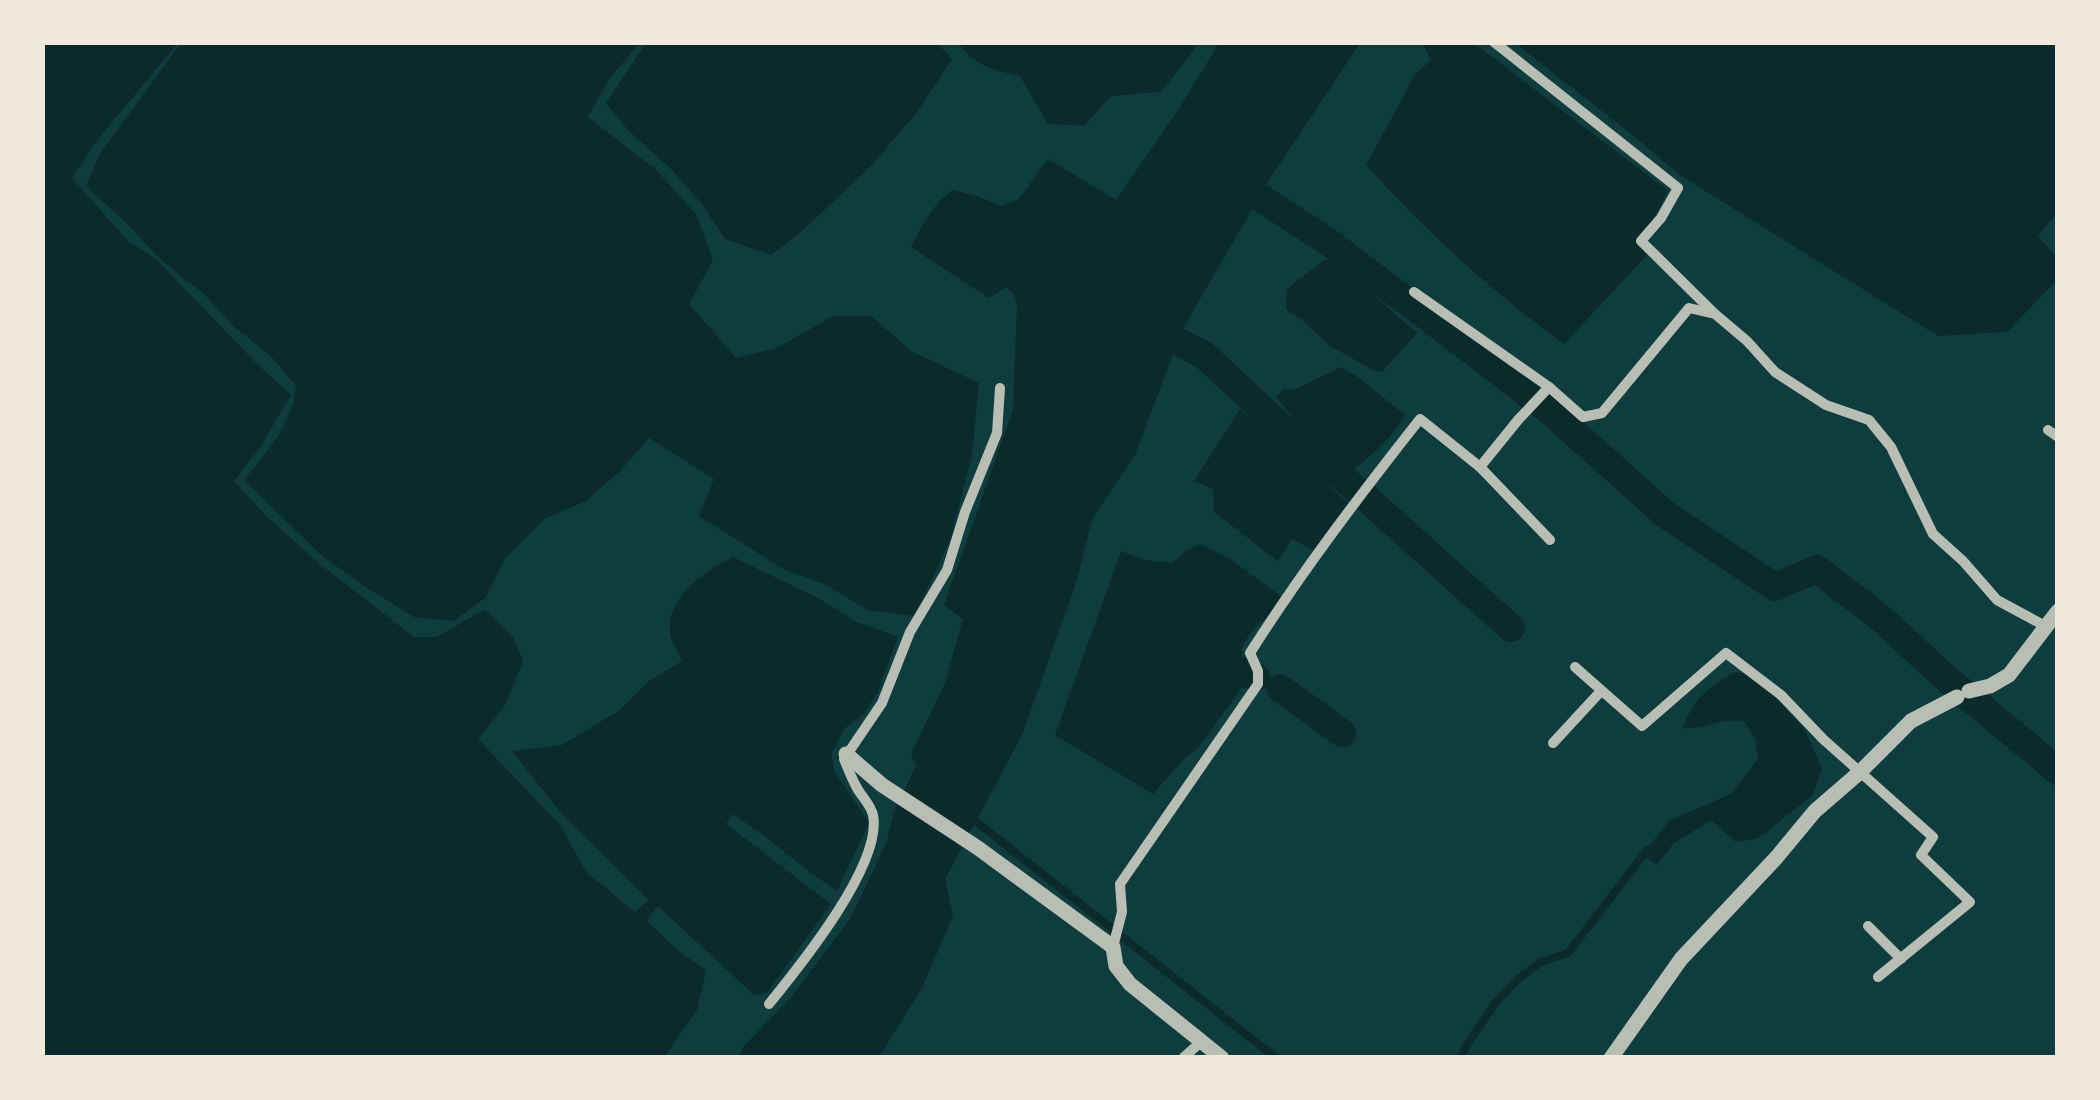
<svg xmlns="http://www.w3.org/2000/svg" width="2100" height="1100" font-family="Merriweather,serif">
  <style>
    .water { fill: #0a2a2b }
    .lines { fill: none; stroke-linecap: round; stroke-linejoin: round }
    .stream { stroke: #0a2a2b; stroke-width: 8 }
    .canal { stroke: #0a2a2b; stroke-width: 28 }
    .minor { stroke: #b8beb3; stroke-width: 10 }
    .tertiary { stroke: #b8beb3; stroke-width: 15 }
  </style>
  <rect width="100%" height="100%" fill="#0f3d3e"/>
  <!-- water -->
  <g class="water">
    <path d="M42,43H178L98,139L72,178L128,241L155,258L259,366L291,395L259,449L234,481L266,516L321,565L414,637H437L485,609L513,637L523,661L504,707L478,739L560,825L586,872L635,912L649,900L562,814L512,751L562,745L620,710L649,681L682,661C679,652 670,641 670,632C667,596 705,571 733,557L818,598L855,621L898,637L878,691L864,714L845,728L831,754L835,772L869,823L837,891C801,867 769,838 733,814L726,824L831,904L767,993L754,995L658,906L646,920L677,950L706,970L697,1010L669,1050L666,1057H43Z"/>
    <path d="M181,43H637L638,45L609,79L588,117L655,169L696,214L713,260L689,304L736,358L777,348L833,316H871L911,351L979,383L972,455L950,541L914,616L867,610L825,584L785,570L699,516L714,479L649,438L621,470L586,501L546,518L506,557L485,598L454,621L414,617L364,586L321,555L244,480C267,452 293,423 296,386L270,355L234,327L204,294L160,259L126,223L86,186L99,155Z"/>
    <path d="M646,43H937L952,59L917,112L873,164L799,234L771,255L725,239L702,204L673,171L628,130L606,103Z"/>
    <path d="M958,43H1199L1161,92L1111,96L1084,126L1048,124L1020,76C990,69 978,67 958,43Z"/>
    <path d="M1219,43H1360L1269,180L1182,330L1135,455L1092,519L1077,580L1022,735L945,879L953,916L922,988L879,1057L738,1058L743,1047L792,996L850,919L886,844L894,812L916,766L911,754L945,683L963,619L944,605L1013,410L1017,305L1014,294L1006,287L989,298L911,247C922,226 933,203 953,190L977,196L1002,206L1019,199L1048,159L1116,200L1180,107Z"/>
    <path d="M1422,43H1474L1668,191L1652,221L1636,241L1648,254L1564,344C1493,292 1425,231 1366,165L1415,75L1431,60Z"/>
    <path d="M1515,43H2057V213L2038,236L2057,257V280L2007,332L1938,336L1678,174L1635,137Z"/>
    <path d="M1333,259L1417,333L1383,371L1377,372L1330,346L1302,320L1286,309L1287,289L1324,260Z"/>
    <path d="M1341,367L1358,377L1405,415C1393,437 1371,456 1351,472L1301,427L1276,397L1284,389L1294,390Z"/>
    <path d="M1240,409L1352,506L1317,552L1292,539L1278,561L1214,512L1213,489L1194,481Z"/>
    <path d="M1200,544L1230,559L1281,596L1277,610C1249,630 1233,646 1246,682L1198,748L1183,760L1153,794L1055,735L1121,551L1144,560L1172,563L1185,552Z"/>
    <path d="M1736,672L1754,675L1770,691L1804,729L1822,768L1812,796L1758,838L1736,842L1711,820L1673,844L1657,865L1642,855L1670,820L1731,794L1758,759L1755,739L1745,722C1721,716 1707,730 1683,728C1693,699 1709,686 1736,672Z"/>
  </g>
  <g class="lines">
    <!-- stream -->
    <g class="stream">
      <path d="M969,816L1276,1058"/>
      <path d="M1461,1058L1466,1046L1496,1002L1519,978L1541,962L1568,953L1648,849"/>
    </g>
    <!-- canal -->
    <g class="canal">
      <path d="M1230,178L1327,241L1487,362L1551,412L1665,514L1775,587L1817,569L1883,620L1940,673L2058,771"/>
      <path d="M1148,322L1177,341L1204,355L1287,432L1368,499"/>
      <path d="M1374,505L1511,628"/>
      <path d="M1242,671L1256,677"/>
      <path d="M1280,688L1342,733"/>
    </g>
    <!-- minor -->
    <g class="minor">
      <path d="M1494,42L1678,188L1661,218L1641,241L1715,314"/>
      <path d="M1414,292L1549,387L1583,417L1602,413L1689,308L1715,314L1747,341L1775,372L1826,405L1869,420L1891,447L1933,534L1963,561L1997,600L2047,627"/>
      <path d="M2048,430L2058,437"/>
      <path d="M1480,467L1550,540"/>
      <path d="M1575,667L1642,726L1726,653L1781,695L1823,739L1933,837L1921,855L1970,902L1878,977"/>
      <path d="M1553,743L1601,691"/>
      <path d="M1868,926L1901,959"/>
      <path d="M1113,947L1122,912L1120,884L1258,684V671L1250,653C1302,571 1360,495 1420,419L1480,467L1518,420L1549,387"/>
      <path d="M769,1004C799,967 883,864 873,815C871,805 862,797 857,788C852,779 848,769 844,759L882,703L910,632L947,570L965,512L997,433L1000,388"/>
      <path d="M1183,1058L1202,1041"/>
    </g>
    <!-- tertiary -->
    <g class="tertiary">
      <path d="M1969,691L1990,686L2009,675L2058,611"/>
      <path d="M846,754L882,785L978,848L1113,947L1116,966L1130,984L1222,1058"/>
      <path d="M1611,1058L1681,959L1776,858L1815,811L1860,772L1911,721L1957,697"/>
    </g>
  </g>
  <!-- border -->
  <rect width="2100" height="1100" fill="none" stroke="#f1e9da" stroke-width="90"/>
</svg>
